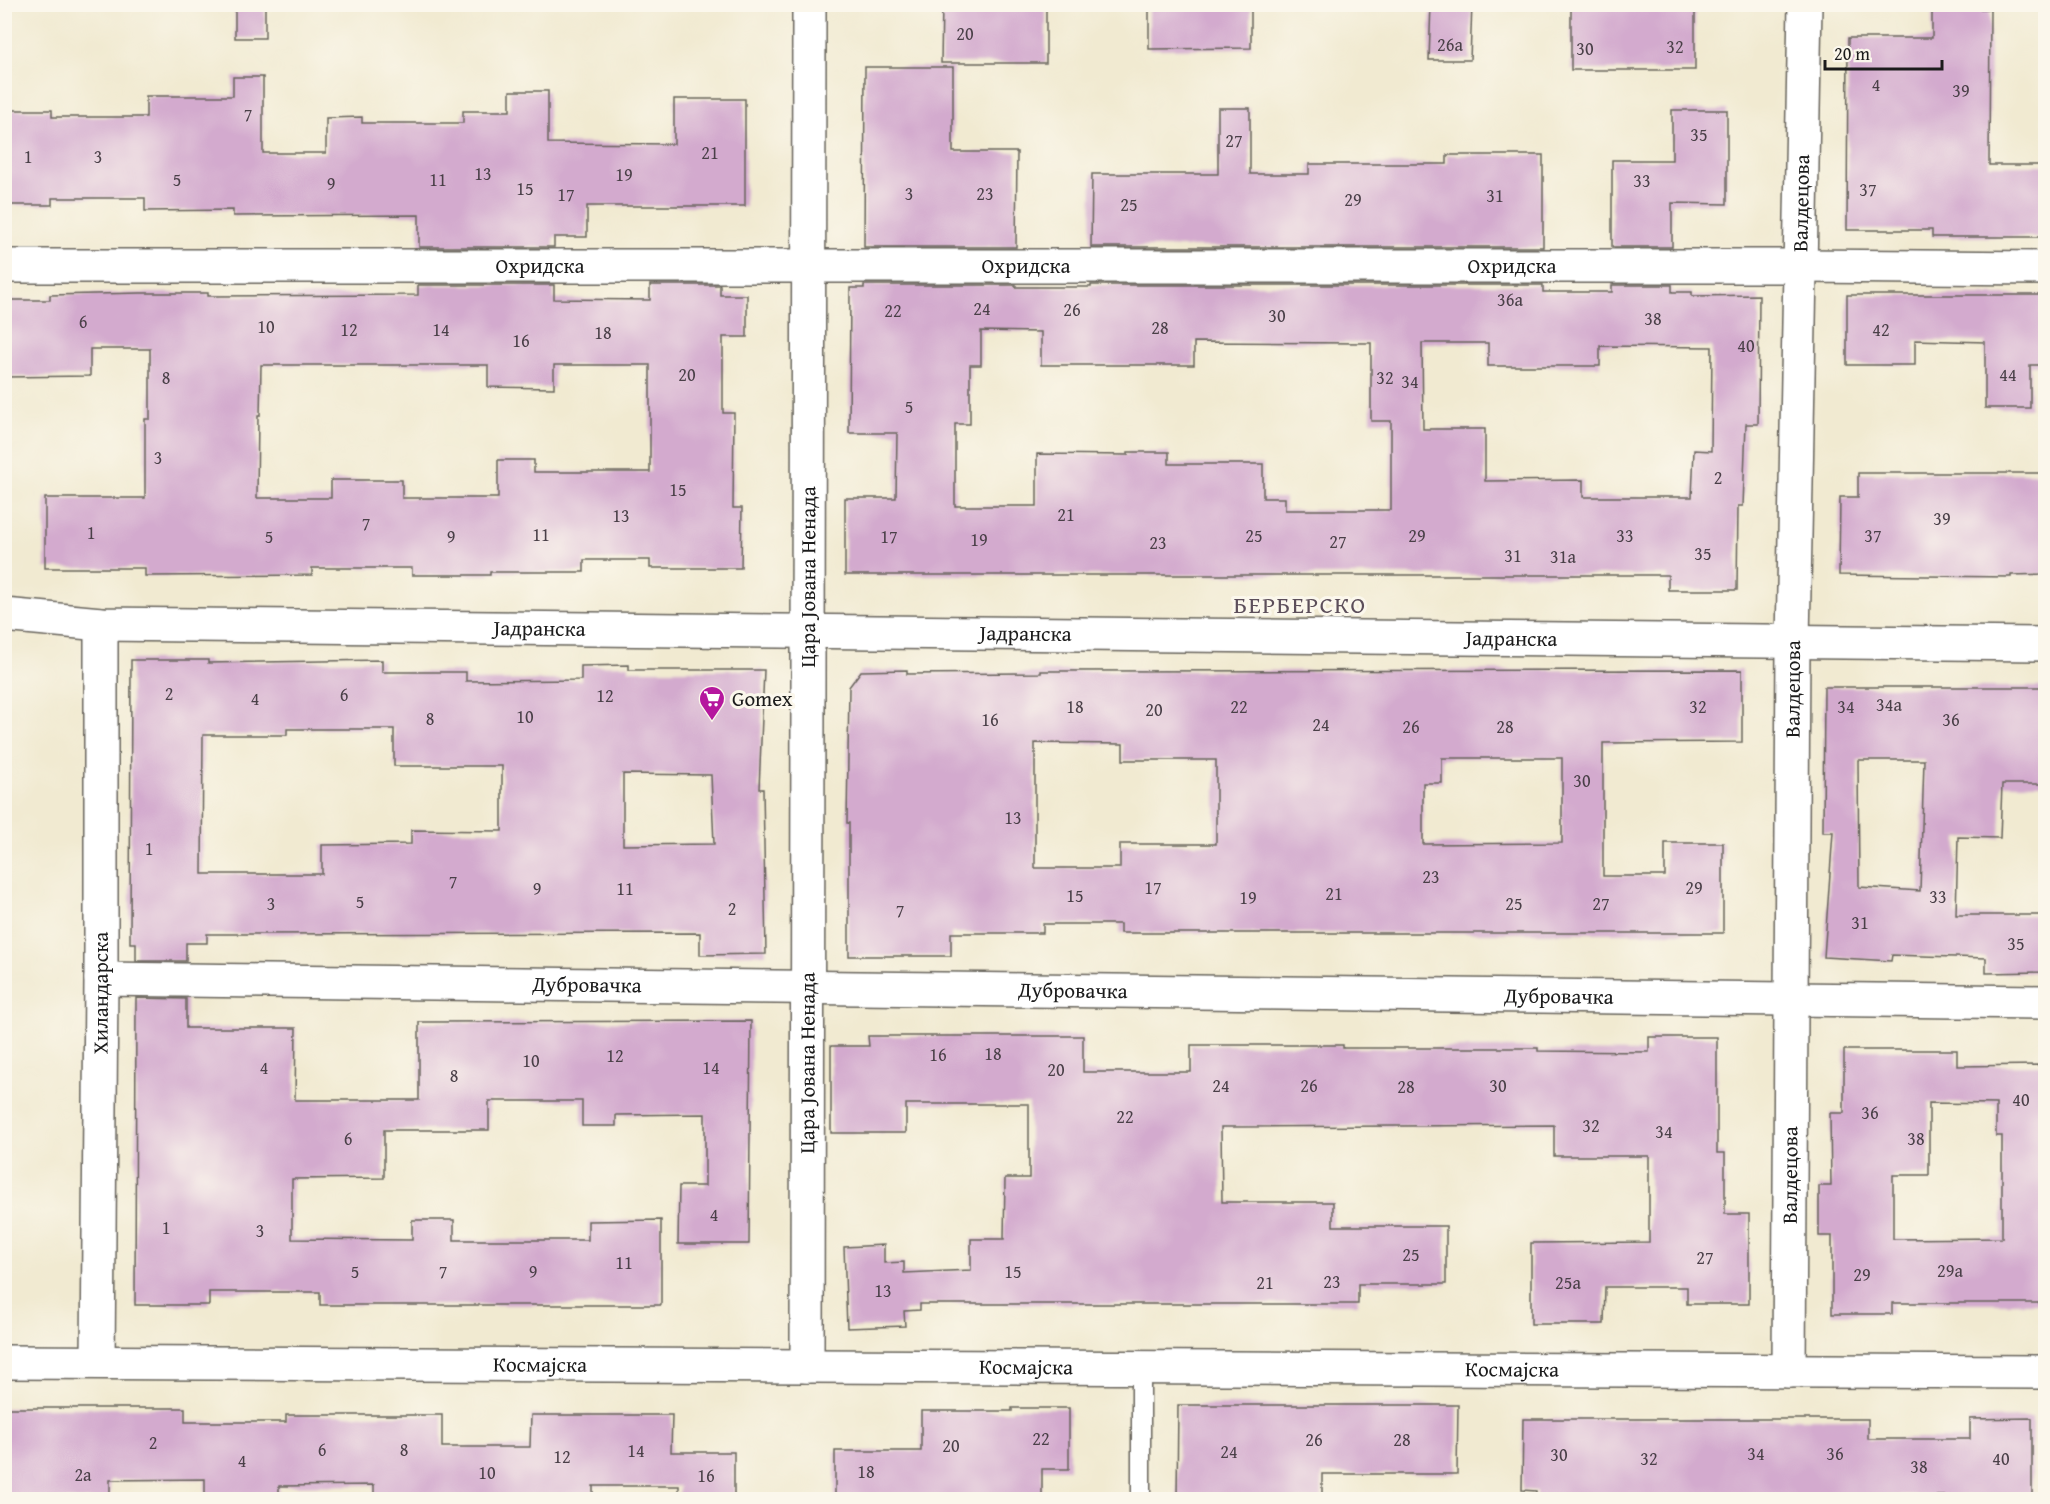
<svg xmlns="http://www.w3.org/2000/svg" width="2050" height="1504" font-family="'Gentium Book Plus',serif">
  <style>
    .building { fill: #d3aace; fill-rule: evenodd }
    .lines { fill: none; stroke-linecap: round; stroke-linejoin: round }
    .lane-casing { stroke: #67645b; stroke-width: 21 }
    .street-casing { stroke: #67645b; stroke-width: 36 }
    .lane { stroke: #fff; stroke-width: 18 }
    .street { stroke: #fff; stroke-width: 33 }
    .labels { text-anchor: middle; stroke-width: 6; stroke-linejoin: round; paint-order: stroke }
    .number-label { font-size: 18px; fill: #4a4048 }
    .street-label { font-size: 21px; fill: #1c1c1c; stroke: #fbf7ec }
    .poi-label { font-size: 21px; fill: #1c1c1c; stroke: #fbf7ec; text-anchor: start }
    .quarter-label { font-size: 24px; letter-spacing: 1.5px; fill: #5c4e5a; stroke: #fbf7ec }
  </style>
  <rect width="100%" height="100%" fill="#fbf7ec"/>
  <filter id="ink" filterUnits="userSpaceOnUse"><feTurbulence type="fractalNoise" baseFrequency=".0167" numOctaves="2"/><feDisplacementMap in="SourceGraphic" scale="12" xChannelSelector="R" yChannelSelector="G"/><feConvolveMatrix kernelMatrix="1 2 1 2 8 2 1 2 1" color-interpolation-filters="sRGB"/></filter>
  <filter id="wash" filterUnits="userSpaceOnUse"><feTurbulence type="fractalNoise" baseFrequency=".008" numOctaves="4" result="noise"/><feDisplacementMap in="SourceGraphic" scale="24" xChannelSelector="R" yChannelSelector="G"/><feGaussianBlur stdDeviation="1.35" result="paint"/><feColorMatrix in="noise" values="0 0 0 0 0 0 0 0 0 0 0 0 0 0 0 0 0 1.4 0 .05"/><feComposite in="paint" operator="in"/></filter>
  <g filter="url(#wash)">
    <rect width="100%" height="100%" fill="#f1ead1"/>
    <g id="blocks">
      <!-- building -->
      <g class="building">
        <rect x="235" y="4" width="30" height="34"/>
        <path d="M942,4H1046V63H941Z"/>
        <path d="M1149,4H1251V48L1149,49Z"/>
        <path d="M1431,4H1472L1470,60H1429Z"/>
        <rect x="1571" y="4" width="124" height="66"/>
        <path d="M1932,9H1990L1989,165H2046V237H1932V230H1847L1848,38H1932Z"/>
        <path d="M865,67H953V152H1017L1016,247H864Z"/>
        <path d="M233,77H263V153H326V118L362,117V123H463V111H510V91H548V143L674,144V99H745V206H587V237H554V247H419V215L233,216V210L145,211V198H52V205H4V110H52V117H146V96H233Z"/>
        <path d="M1218,108H1250V174H1309V164H1447V155H1543V247H1091L1092,174H1218Z"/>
        <path d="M1672,110H1727V204L1672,203V247H1612V160H1672Z"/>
        <path d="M418,285H554V299L650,300V285H720V295H747V337H723V413H734L733,508H742L741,568H650V560H584V572H490V575H412V568H312V575L145,576V568H45V498H145V419H150V349H90V376L4,377V300H50V295L141,293H208V296L418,295ZM261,365H488V387L554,388V365H650V472H534V460H498V498H402V480H331V498H257L258,416H260Z"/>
        <path d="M864,285H1016V287H1091V285H1543V292H1612V285H1672V292H1692V296L1759,295L1758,424H1746L1743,506H1738L1737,590H1668V575H845V498H896L897,433H849L850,288H864ZM981,331L1041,332V365H1194V342L1371,343V421H1391V510H1285V498H1263V464H1169V452H1128V455L1037,454V506H955V424H970V365H981ZM1422,343H1488V366H1600V346L1712,347L1711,451L1694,450L1692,497H1583V480L1485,481V429H1423Z"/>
        <path d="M1847,295H2046V365H2030V408H1985V342L1915,340V365H1847Z"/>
        <path d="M1858,473H2046V574L2011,575V577L1839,575L1840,497H1858Z"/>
        <path d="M131,660H208V663L382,660V672H466V681L581,680V666L629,665V670H764L759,789H763L766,954L700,955V933L207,934V943H186V961H136V943H130ZM287,729H394V766H502V831L411,830V844L322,845V874H202L203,735H287ZM623,774L711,775L714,844L623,845Z"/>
        <path d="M907,670V674L1041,673V671L1742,670V742L1603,743V876H1665V843H1723V933H1120V924H1043V933H951V956H849V823H847L849,687L861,671ZM1035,743L1123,744V760H1216V844H1120V868H1035ZM1442,758H1562V843L1423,844V783H1442Z"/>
        <path d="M1824,687H2046V784H2002L2000,838L1958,837L1956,915H2046V972L1986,973V958L1892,955L1891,961L1824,957L1833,832H1823ZM1858,760H1924L1920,891L1859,887Z"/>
        <path d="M136,998L186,999V1028H296L295,1100H419V1022L751,1021L749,1244H678L679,1186H705V1114L616,1115V1126H582V1101H489V1130H384V1178L292,1179V1239L412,1240V1220H454V1240H588V1221L661,1220V1305H320V1292H209V1305H135Z"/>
        <path d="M868,1036H1083V1072H1191V1045H1343V1048H1538V1051L1649,1052V1037H1717V1153H1725V1214H1749V1304H1687V1287H1605L1604,1324H1531V1243L1649,1242V1156H1554V1125L1221,1127L1222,1202H1333V1226H1446V1284H1358V1304H920V1310L904,1311L905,1326L847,1328L844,1247L884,1245V1263L904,1262V1273L971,1270V1239H1004L1005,1178H1029V1104H906V1133H831V1046H869Z"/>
        <path d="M1844,1050H1957V1066L2046,1065V1303H1892V1314H1832V1236H1819V1186H1831L1830,1113H1844ZM1929,1103L1996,1104V1136H2002V1238L1893,1239V1175H1929Z"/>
        <path d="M1178,1405H1458L1457,1474H1322V1500L1177,1498Z"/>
        <path d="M4,1408H185V1422H286V1415H442V1447H530L531,1415H672L671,1452H734V1500H679V1486H593V1500H374V1485L279,1486V1499H205V1479L110,1480V1500H4Z"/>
        <path d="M1012,1408H1069V1469H1042V1500H835V1451H921V1411H1012Z"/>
        <path d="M2032,1418V1500H1970V1496H1838V1500H1536V1491L1522,1490L1523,1419H1868V1439H1970V1419Z"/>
      </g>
    </g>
  </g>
  <g filter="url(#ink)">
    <use href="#blocks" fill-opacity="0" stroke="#67645b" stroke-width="1.5"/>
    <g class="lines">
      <defs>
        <path id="lane" d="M1141,1368V1500"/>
        <g id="street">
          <path id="s1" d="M4,266H1801L2046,268"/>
          <path id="s2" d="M4,615L101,624L2046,644"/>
          <path id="s3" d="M101,979L2046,1002"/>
          <path id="s4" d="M4,1362L2046,1372"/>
          <path id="s5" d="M98,1362L101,979V624"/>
          <path id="s6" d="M807,1366L809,4"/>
          <path id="s7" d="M1789,1371L1793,642L1805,4"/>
        </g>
      </defs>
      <!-- lane casing -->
      <use href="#lane" class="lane-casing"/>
      <!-- street casing -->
      <use href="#street" class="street-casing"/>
      <!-- lane -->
      <use href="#lane" class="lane"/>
      <!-- street -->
      <use href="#street" class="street"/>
    </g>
  </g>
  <!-- icons -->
  <defs>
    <symbol id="supermarket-pin" viewBox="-11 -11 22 30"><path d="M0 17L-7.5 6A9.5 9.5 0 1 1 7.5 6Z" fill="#b5179e" stroke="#fbf7ec"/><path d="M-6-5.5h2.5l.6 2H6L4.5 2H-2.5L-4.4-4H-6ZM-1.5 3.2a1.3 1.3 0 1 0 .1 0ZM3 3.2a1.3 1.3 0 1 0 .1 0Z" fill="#fff"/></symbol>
  </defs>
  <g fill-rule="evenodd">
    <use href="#supermarket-pin" x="697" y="684" width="30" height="40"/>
  </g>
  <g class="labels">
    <!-- number labels -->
    <g class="number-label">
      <text x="965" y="40">20</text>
      <text x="1450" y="51">26a</text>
      <text x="1675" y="53">32</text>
      <text x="1585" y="55">30</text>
      <text x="1876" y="91">4</text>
      <text x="1961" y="97">39</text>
      <text x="248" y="121">7</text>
      <text x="1699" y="141">35</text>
      <text x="1234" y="147">27</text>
      <text x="710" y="159">21</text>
      <text x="28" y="163">1</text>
      <text x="98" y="163">3</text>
      <text x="483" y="180">13</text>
      <text x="624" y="181">19</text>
      <text x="177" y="186">5</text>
      <text x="438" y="186">11</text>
      <text x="1642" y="187">33</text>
      <text x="331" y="190">9</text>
      <text x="525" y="195">15</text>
      <text x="1868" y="196">37</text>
      <text x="909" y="200">3</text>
      <text x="985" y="200">23</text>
      <text x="566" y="201">17</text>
      <text x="1495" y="202">31</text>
      <text x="1353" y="206">29</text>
      <text x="1129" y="211">25</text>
      <text x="1510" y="306">36a</text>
      <text x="982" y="315">24</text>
      <text x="1072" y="316">26</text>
      <text x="893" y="317">22</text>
      <text x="1277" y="322">30</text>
      <text x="1653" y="325">38</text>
      <text x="83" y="328">6</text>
      <text x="266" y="333">10</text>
      <text x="1160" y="334">28</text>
      <text x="349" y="336">12</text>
      <text x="441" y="336">14</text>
      <text x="1881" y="336">42</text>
      <text x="603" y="339">18</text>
      <text x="521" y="347">16</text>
      <text x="1746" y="352">40</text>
      <text x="687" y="381">20</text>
      <text x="2008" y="381">44</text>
      <text x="166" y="384">8</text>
      <text x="1385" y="384">32</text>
      <text x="1410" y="388">34</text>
      <text x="909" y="413">5</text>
      <text x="158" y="464">3</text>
      <text x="1718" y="484">2</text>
      <text x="678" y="496">15</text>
      <text x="1066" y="521">21</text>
      <text x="621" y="522">13</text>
      <text x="1942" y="525">39</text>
      <text x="366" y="530">7</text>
      <text x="91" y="539">1</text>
      <text x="541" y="541">11</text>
      <text x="1254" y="542">25</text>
      <text x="1417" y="542">29</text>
      <text x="1625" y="542">33</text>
      <text x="1873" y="542">37</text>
      <text x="269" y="543">5</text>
      <text x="451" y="543">9</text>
      <text x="889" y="543">17</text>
      <text x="979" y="546">19</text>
      <text x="1338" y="548">27</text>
      <text x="1158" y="549">23</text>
      <text x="1703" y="560">35</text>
      <text x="1513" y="562">31</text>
      <text x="1563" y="563">31a</text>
      <text x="169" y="700">2</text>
      <text x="344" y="701">6</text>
      <text x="605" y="702">12</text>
      <text x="255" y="705">4</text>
      <text x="1889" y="711">34a</text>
      <text x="1075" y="713">18</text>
      <text x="1239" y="713">22</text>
      <text x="1698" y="713">32</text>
      <text x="1846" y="713">34</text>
      <text x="1154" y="716">20</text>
      <text x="525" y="723">10</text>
      <text x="430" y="725">8</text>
      <text x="990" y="726">16</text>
      <text x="1951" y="726">36</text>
      <text x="1321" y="731">24</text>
      <text x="1411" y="733">26</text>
      <text x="1505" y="733">28</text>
      <text x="1582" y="787">30</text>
      <text x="1013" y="824">13</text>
      <text x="149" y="855">1</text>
      <text x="1431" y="883">23</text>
      <text x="453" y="888">7</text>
      <text x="1153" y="894">17</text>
      <text x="1694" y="894">29</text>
      <text x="537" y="895">9</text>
      <text x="625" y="895">11</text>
      <text x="1334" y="900">21</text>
      <text x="1075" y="902">15</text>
      <text x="1938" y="903">33</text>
      <text x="1248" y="904">19</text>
      <text x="360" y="908">5</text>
      <text x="271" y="910">3</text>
      <text x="1514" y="910">25</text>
      <text x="1601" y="910">27</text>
      <text x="732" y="915">2</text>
      <text x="900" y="917">7</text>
      <text x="1860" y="929">31</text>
      <text x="2016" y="950">35</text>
      <text x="993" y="1060">18</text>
      <text x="938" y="1061">16</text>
      <text x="615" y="1062">12</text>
      <text x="531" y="1067">10</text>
      <text x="264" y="1074">4</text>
      <text x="711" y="1074">14</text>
      <text x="1056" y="1076">20</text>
      <text x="454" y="1082">8</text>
      <text x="1221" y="1092">24</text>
      <text x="1309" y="1092">26</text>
      <text x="1498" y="1092">30</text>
      <text x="1406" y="1093">28</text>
      <text x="2021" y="1106">40</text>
      <text x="1870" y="1119">36</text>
      <text x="1125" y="1123">22</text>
      <text x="1591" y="1132">32</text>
      <text x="1664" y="1138">34</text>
      <text x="348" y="1145">6</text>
      <text x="1916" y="1145">38</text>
      <text x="714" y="1221">4</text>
      <text x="166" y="1234">1</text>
      <text x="260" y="1237">3</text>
      <text x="1411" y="1261">25</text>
      <text x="1705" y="1264">27</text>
      <text x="624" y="1269">11</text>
      <text x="1950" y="1277">29a</text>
      <text x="355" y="1278">5</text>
      <text x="443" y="1278">7</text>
      <text x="533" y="1278">9</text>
      <text x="1013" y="1278">15</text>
      <text x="1862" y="1281">29</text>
      <text x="1332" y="1288">23</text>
      <text x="1265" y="1289">21</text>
      <text x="1568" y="1289">25a</text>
      <text x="883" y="1297">13</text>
      <text x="1041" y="1445">22</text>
      <text x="1314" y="1446">26</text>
      <text x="1402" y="1446">28</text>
      <text x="153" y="1449">2</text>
      <text x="951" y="1452">20</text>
      <text x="322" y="1456">6</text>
      <text x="404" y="1456">8</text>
      <text x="636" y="1457">14</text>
      <text x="1229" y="1458">24</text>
      <text x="1756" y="1460">34</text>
      <text x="1835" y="1460">36</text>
      <text x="1559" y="1461">30</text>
      <text x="562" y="1463">12</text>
      <text x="1649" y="1465">32</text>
      <text x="2001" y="1465">40</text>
      <text x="242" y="1467">4</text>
      <text x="1919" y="1473">38</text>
      <text x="866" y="1478">18</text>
      <text x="487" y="1479">10</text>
      <text x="83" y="1481">2a</text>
      <text x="706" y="1482">16</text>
    </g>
    <!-- street labels -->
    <g class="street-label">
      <text dy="7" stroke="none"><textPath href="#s7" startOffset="1168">Валдецова</textPath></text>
      <text dy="7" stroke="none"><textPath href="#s1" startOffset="536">Охридска</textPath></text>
      <text dy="7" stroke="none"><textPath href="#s1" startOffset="1022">Охридска</textPath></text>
      <text dy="7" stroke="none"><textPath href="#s1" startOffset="1508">Охридска</textPath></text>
      <text dy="7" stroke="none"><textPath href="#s6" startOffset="789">Цара Јована Ненада</textPath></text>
      <text dy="7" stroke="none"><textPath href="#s2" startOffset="536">Јадранска</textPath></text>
      <text dy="7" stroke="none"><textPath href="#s2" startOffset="1022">Јадранска</textPath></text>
      <text dy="7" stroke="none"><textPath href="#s2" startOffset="1508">Јадранска</textPath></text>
      <text dy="7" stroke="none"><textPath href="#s7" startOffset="682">Валдецова</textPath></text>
      <text dy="7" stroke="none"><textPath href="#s3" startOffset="486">Дубровачка</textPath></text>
      <text dy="7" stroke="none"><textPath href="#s3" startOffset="972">Дубровачка</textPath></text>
      <text dy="7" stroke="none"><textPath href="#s5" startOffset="369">Хиландарска</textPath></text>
      <text dy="7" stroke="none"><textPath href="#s3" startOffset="1458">Дубровачка</textPath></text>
      <text dy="7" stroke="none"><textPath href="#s6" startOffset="303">Цара Јована Ненада</textPath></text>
      <text dy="7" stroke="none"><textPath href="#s7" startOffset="196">Валдецова</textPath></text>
      <text dy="7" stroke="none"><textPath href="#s4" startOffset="536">Космајска</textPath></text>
      <text dy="7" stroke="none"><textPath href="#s4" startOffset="1022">Космајска</textPath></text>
      <text dy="7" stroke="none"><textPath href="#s4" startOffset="1508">Космајска</textPath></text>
    </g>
    <!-- poi labels -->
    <g class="poi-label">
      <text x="732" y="706">Gomex</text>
    </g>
    <!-- quarter labels -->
    <g class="quarter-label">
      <text x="1300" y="613">БЕРБЕРСКО</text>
    </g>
  </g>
  <!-- margin -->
  <rect width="2050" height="1504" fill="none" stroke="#fbf7ec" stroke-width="24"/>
  <!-- scale -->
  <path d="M1825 60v9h117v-9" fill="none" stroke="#1c1c1c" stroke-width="3"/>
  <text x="1834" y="60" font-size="18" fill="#1c1c1c" stroke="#fbf7ec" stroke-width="4.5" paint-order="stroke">20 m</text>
</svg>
